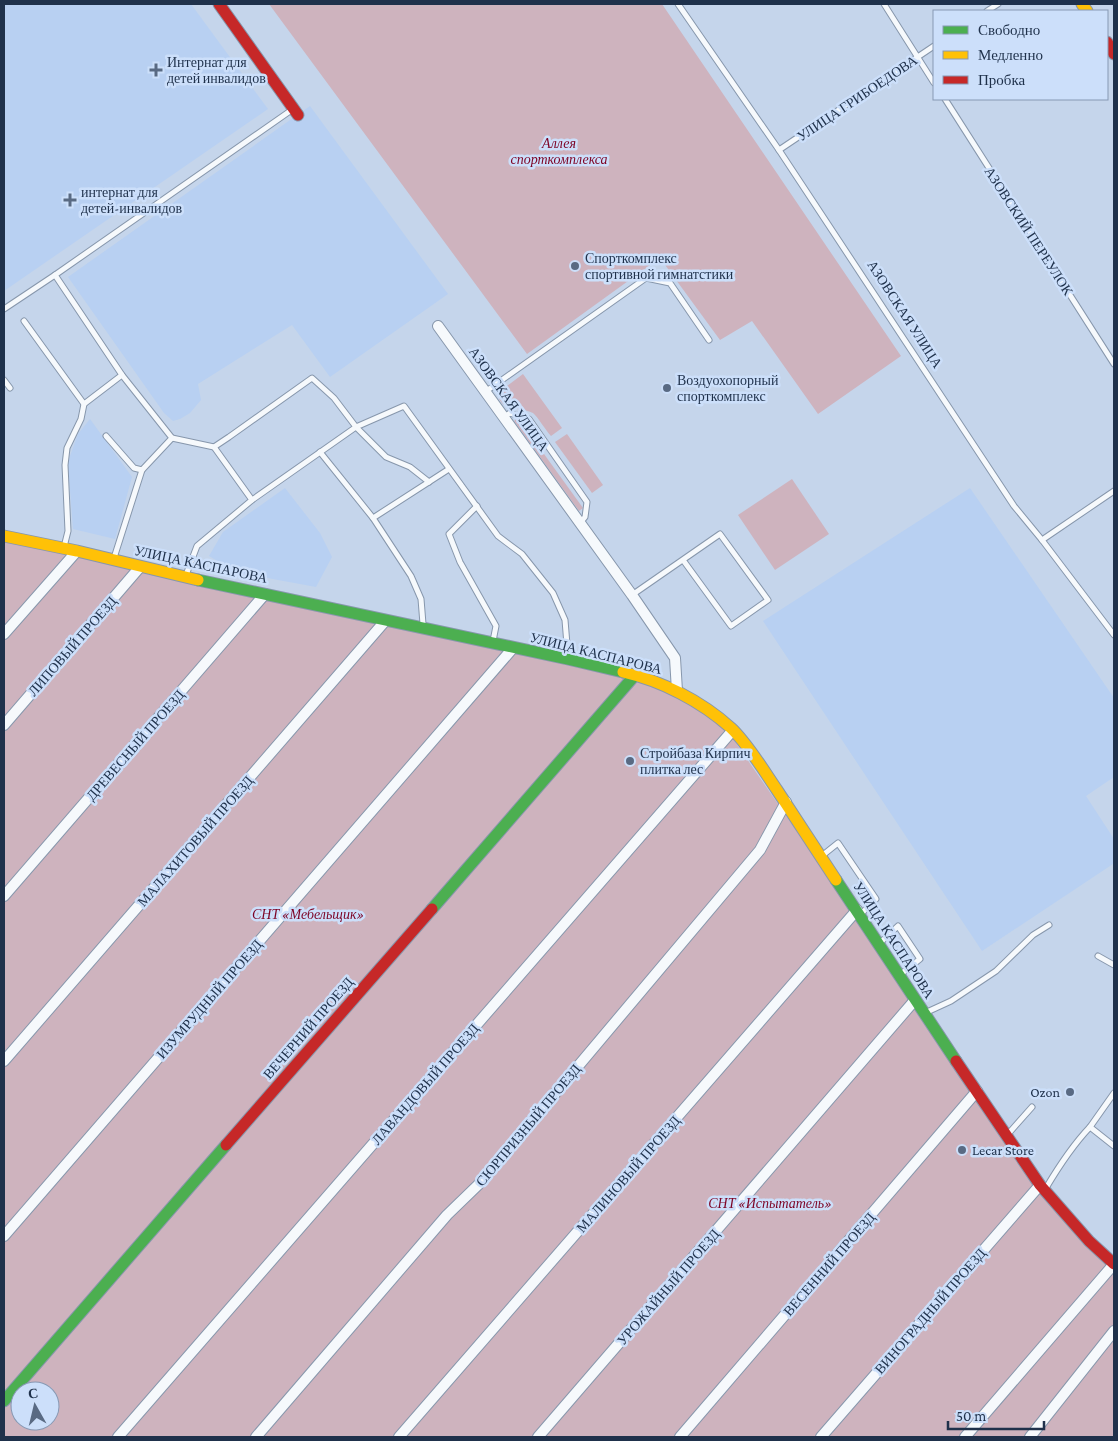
<svg xmlns="http://www.w3.org/2000/svg" width="1118" height="1441" font-family="'Crimson Pro',serif">
  <style>
    .built { fill: #b8d0f2 }
    .green { fill: #ceb3be; fill-rule: evenodd }
    .lines { fill: none; stroke-linecap: round; stroke-linejoin: round }
    .lane-casing { stroke: #8797ac; stroke-width: 7 }
    .street-casing { stroke: #8797ac; stroke-width: 12 }
    .fast-casing { stroke: #8797ac; stroke-width: 13 }
    .slow-casing { stroke: #8797ac; stroke-width: 13 }
    .jam-casing { stroke: #8797ac; stroke-width: 13 }
    .lane { stroke: #f6f9fc; stroke-width: 5 }
    .street { stroke: #f6f9fc; stroke-width: 10 }
    .fast { stroke: #4caf50; stroke-width: 11 }
    .slow { stroke: #ffc107; stroke-width: 11 }
    .jam { stroke: #c62828; stroke-width: 11 }
    .poi-dot { fill: #596a83; stroke: #ccdffa; stroke-width: 2 }
    .labels { text-anchor: middle; stroke-width: 5; stroke-linejoin: round; paint-order: stroke }
    .poi-label { font-size: 14px; fill: #1f314b; stroke: #ccdffa; text-anchor: start }
    .street-label { font-size: 14px; fill: #1f314b; stroke: #ccdffa }
    .park-label { font-size: 14px; font-style: italic; fill: #7d0324; stroke: #ccdffa }
  </style>
  <rect width="100%" height="100%" fill="#c5d5eb"/>
  <!-- built -->
  <g class="built">
    <path d="M4,4H191L268,109L4,291Z"/>
    <path d="M310,106L448,294L330,377L292,325L198,384L201,400L190,413L180,419L173,421L164,413L68,277Z"/>
    <path d="M90,419L132,477L115,539L73,529L68,464L70,456L78,434Z"/>
    <path d="M285,488L320,533L332,557L316,587L236,572L209,556L223,532Z"/>
    <path d="M970,488L1114,698V777L1086,796L1114,839L1113,864L982,951L763,621Z"/>
  </g>
  <!-- green -->
  <g class="green">
    <path d="M269,4H662L901,356L818,414L752,321L720,340L660,258L527,354Z"/>
    <path d="M523,374L562,428L551,436C546,431 538,417 533,413C522,407 496,411 499,392Z"/>
    <path d="M518,418L583,508L579,511L514,421Z"/>
    <path d="M567,434L603,485L592,493L555,442Z"/>
    <path d="M792,479L829,534L775,570L738,515Z"/>
    <path d="M4,537L635,675L718,717L1024,1161L1114,1264V1437H4ZM20,1391H50V1421H20Z"/>
  </g>
  <g class="lines">
    <defs>
      <g id="lane">
        <path d="M678,4L779,150L1014,506L1042,540L1114,635"/>
        <path d="M884,4L934,83"/>
        <path d="M987,11L998,4"/>
        <path d="M945,99L1114,364"/>
        <path d="M779,150L934,46"/>
        <path d="M55,275L122,375L172,438L142,470L134,468L106,436"/>
        <path d="M4,309L55,275L293,109"/>
        <path d="M24,321L84,404L81,419L67,448L65,465L68,531L64,547"/>
        <path d="M4,380L10,388"/>
        <path d="M485,392L646,278L670,283L709,340"/>
        <path d="M84,404L122,375"/>
        <path d="M504,417L510,413L529,419L587,502L585,517L580,523"/>
        <path d="M172,438L214,447L252,500L197,546L186,575"/>
        <path d="M214,447L229,437L312,378L334,398L356,427L252,500"/>
        <path d="M320,452L373,518"/>
        <path d="M429,482L410,467L386,457L356,427L404,406L498,536L522,554L553,593L565,620L568,657"/>
        <path d="M477,506L449,534L460,562L496,626L493,641"/>
        <path d="M1042,540L1114,491"/>
        <path d="M114,558L142,470"/>
        <path d="M632,595L720,534L768,600L731,626L683,560"/>
        <path d="M423,624L421,599L411,576L373,518L449,469"/>
        <path d="M823,855L838,843L876,899L862,913"/>
        <path d="M881,942L898,926L920,959L901,974"/>
        <path d="M1098,956L1114,965"/>
        <path d="M927,1012L951,1001L996,971L1033,935L1049,925"/>
        <path d="M1090,1127L1114,1093"/>
        <path d="M1009,1133L1032,1107"/>
        <path d="M1046,1188C1059,1166 1072,1146 1090,1127L1114,1146"/>
      </g>
      <g id="street">
        <path d="M438,326L632,595L675,658L677,691"/>
        <path d="M4,634L77,551"/>
        <path d="M4,725L140,567"/>
        <path d="M4,896L265,594"/>
        <path d="M4,1061L386,620"/>
        <path d="M4,1236L513,648"/>
        <path d="M118,1437L733,730"/>
        <path d="M256,1437L447,1215L478,1185L760,850L786,802"/>
        <path d="M399,1437L857,910"/>
        <path d="M538,1437L915,1000"/>
        <path d="M680,1437L977,1091"/>
        <path d="M821,1437L1040,1185"/>
        <path d="M965,1437L1114,1264"/>
        <path d="M1030,1437L1114,1331"/>
      </g>
      <g id="fast">
        <path d="M198,580L568,659L623,672"/>
        <path d="M836,880L956,1061"/>
        <path d="M432,909L635,675"/>
        <path d="M4,1401L226,1145"/>
      </g>
      <g id="slow">
        <path d="M1082,4L1087,11"/>
        <path d="M4,536L77,551L198,580"/>
        <path d="M623,672C662,681 701,701 731,728C748,744 764,771 777,790C797,820 816,850 836,880"/>
      </g>
      <g id="jam">
        <path d="M219,4L298,115"/>
        <path d="M1107,42L1114,54"/>
        <path d="M956,1061L1040,1185L1089,1241L1114,1264"/>
        <path d="M226,1145L432,909"/>
      </g>
    </defs>
    <!-- lane casing -->
    <use href="#lane" class="lane-casing"/>
    <!-- street casing -->
    <use href="#street" class="street-casing"/>
    <!-- fast casing -->
    <use href="#fast" class="fast-casing"/>
    <!-- slow casing -->
    <use href="#slow" class="slow-casing"/>
    <!-- jam casing -->
    <use href="#jam" class="jam-casing"/>
    <!-- lane -->
    <use href="#lane" class="lane"/>
    <!-- street -->
    <use href="#street" class="street"/>
    <!-- fast -->
    <use href="#fast" class="fast"/>
    <!-- slow -->
    <use href="#slow" class="slow"/>
    <!-- jam -->
    <use href="#jam" class="jam"/>
  </g>
  <!-- markers -->
  <g class="poi-dot">
    <path d="M153.5 62.5h5v5h5v5h-5v5h-5v-5h-5v-5h5z"/>
    <path d="M67.5 192.5h5v5h5v5h-5v5h-5v-5h-5v-5h5z"/>
    <circle cx="575" cy="266" r="5"/>
    <circle cx="667" cy="388" r="5"/>
    <circle cx="630" cy="761" r="5"/>
    <circle cx="1070" cy="1092" r="5"/>
    <circle cx="962" cy="1150" r="5"/>
  </g>
  <g class="labels">
    <!-- poi labels -->
    <g class="poi-label">
      <text x="167" y="67">Интернат для<tspan x="167" dy="16">детей инвалидов</tspan></text>
      <text x="81" y="197">интернат для<tspan x="81" dy="16">детей-инвалидов</tspan></text>
      <text x="585" y="263">Спорткомплекс<tspan x="585" dy="16">спортивной гимнатстики</tspan></text>
      <text x="677" y="385">Воздуохопорный<tspan x="677" dy="16">спорткомплекс</tspan></text>
      <text x="640" y="758">Стройбаза Кирпич<tspan x="640" dy="16">плитка лес</tspan></text>
      <text x="1060" y="1097" text-anchor="end">Ozon</text>
      <text x="972" y="1155">Lecar Store</text>
    </g>
    <!-- street labels -->
    <g class="street-label">
      <text transform="translate(857 98) rotate(-34)" y="5">УЛИЦА ГРИБОЕДОВА</text>
      <text transform="translate(1029 231) rotate(57)" y="5">АЗОВСКИЙ ПЕРЕУЛОК</text>
      <text transform="translate(905 314) rotate(57)" y="5">АЗОВСКАЯ УЛИЦА</text>
      <text transform="translate(509 399) rotate(54)" y="5">АЗОВСКАЯ УЛИЦА</text>
      <text transform="translate(201 564) rotate(12)" y="5">УЛИЦА КАСПАРОВА</text>
      <text transform="translate(72 646) rotate(-49)" y="5">ЛИПОВЫЙ ПРОЕЗД</text>
      <text transform="translate(596 653) rotate(14)" y="5">УЛИЦА КАСПАРОВА</text>
      <text transform="translate(135 745) rotate(-49)" y="5">ДРЕВЕСНЫЙ ПРОЕЗД</text>
      <text transform="translate(195 841) rotate(-49)" y="5">МАЛАХИТОВЫЙ ПРОЕЗД</text>
      <text transform="translate(894 940) rotate(57)" y="5">УЛИЦА КАСПАРОВА</text>
      <text transform="translate(209 999) rotate(-49)" y="5">ИЗУМРУДНЫЙ ПРОЕЗД</text>
      <text transform="translate(308 1028) rotate(-49)" y="5">ВЕЧЕРНИЙ ПРОЕЗД</text>
      <text transform="translate(425 1084) rotate(-49)" y="5">ЛАВАНДОВЫЙ ПРОЕЗД</text>
      <text transform="translate(528 1125) rotate(-50)" y="5">СЮРПРИЗНЫЙ ПРОЕЗД</text>
      <text transform="translate(628 1174) rotate(-49)" y="5">МАЛИНОВЫЙ ПРОЕЗД</text>
      <text transform="translate(829 1264) rotate(-49)" y="5">ВЕСЕННИЙ ПРОЕЗД</text>
      <text transform="translate(668 1287) rotate(-49)" y="5">УРОЖАЙНЫЙ ПРОЕЗД</text>
      <text transform="translate(930 1311) rotate(-49)" y="5">ВИНОГРАДНЫЙ ПРОЕЗД</text>
    </g>
    <!-- park labels -->
    <g class="park-label">
      <text x="559" y="148">Аллея<tspan x="559" dy="16">спорткомплекса</tspan></text>
      <text x="308" y="919">СНТ «Мебельщик»</text>
      <text x="770" y="1208">СНТ «Испытатель»</text>
    </g>
  </g>
  <!-- border -->
  <rect width="1118" height="1441" fill="none" stroke="#1f314b" stroke-width="10"/>
  <!-- legend -->
  <rect x="933" y="10" width="175" height="90" fill="#ccdffa" stroke="#8799b4"/>
  <rect x="943" y="26" width="25" height="8" fill="#4caf50" stroke="#8799b4"/>
  <text x="978" y="35" font-size="15" fill="#1f314b">Свободно</text>
  <rect x="943" y="51" width="25" height="8" fill="#ffc107" stroke="#8799b4"/>
  <text x="978" y="60" font-size="15" fill="#1f314b">Медленно</text>
  <rect x="943" y="76" width="25" height="8" fill="#c62828" stroke="#8799b4"/>
  <text x="978" y="85" font-size="15" fill="#1f314b">Пробка</text>
  <!-- north arrow -->
  <g transform="translate(35 1406) rotate(352)"><circle r="24" fill="#ccdffa" stroke="#8799b4"/>
  <path d="M0-4L9 19L0 12L-9 19Z" fill="#596a83"/>
  <text y="-8" font-size="14" font-weight="bold" text-anchor="middle" fill="#1f314b">С</text>
  </g>
  <!-- scale -->
  <path d="M948 1421v8h96v-8" fill="none" stroke="#1f314b" stroke-width="2.5"/>
  <text x="956" y="1421" font-size="15" fill="#1f314b" stroke="#ccdffa" stroke-width="4" paint-order="stroke">50 m</text>
</svg>
